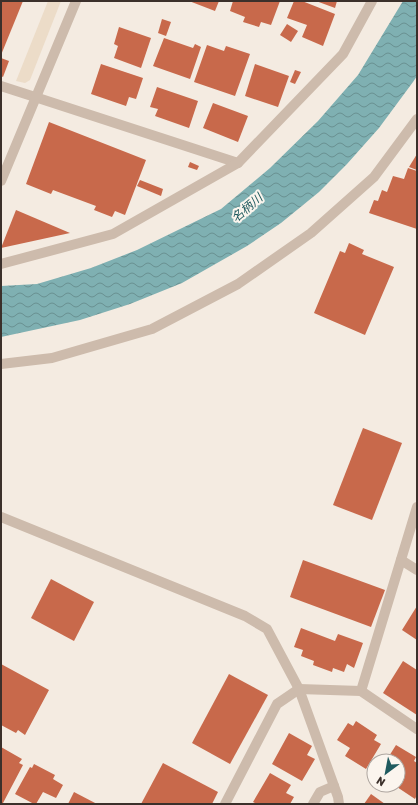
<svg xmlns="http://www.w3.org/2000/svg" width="418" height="805" font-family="Rubik,'Noto Sans JP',sans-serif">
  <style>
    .plaza { fill: #ecdcc8 }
    .water { fill: url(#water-waves) }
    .building { fill: #c8694b }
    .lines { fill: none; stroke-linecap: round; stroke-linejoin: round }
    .minor { stroke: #cdbbac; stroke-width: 10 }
    .tertiary { stroke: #cdbbac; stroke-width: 10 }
    .labels { text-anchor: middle; stroke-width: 4; stroke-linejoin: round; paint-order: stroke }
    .water-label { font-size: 12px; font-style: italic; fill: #1f5a5e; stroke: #fbf5ee }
  </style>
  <defs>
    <pattern id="water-waves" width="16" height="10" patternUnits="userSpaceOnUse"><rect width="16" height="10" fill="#7fb0b2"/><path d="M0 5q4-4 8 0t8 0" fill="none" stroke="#699091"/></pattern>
  </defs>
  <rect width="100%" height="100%" fill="#f4ebe1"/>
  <!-- plaza -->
  <path class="plaza" d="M48,1H61L30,80L25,83L16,81Z"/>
  <!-- water -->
  <path class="water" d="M403,1H417V76L413,82L379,128L347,164L319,192L281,223L247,246L182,283L130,304L80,320L1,337V286L37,284L91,268L137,250L221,209L270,168L318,121L358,75Z"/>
  <!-- building -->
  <g class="building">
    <path d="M1,1H23L1,55Z"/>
    <path d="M189,1H219L215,11Z"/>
    <path d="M233,1H280L271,25L261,22L259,27L243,22L245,17L230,11Z"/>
    <path d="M294,1H302L335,14L323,46L302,37L307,25L287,18Z"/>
    <path d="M316,1H337L335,8Z"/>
    <path d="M162,19L171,22L166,36L158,33Z"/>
    <path d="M287,24L298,31L291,42L280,35Z"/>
    <path d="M119,27L151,38L141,68L114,58L118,46L114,44Z"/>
    <path d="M164,38L193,48L195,44L201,47L190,79L153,66Z"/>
    <path d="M207,45L224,51L226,46L250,54L235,96L194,82Z"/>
    <path d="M1,58L9,61L3,77L1,76Z"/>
    <path d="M101,64L143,78L136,99L129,97L126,106L91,94Z"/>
    <path d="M255,64L289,76L278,107L245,96Z"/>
    <path d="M295,70L301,72L295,84L290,82Z"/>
    <path d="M157,87L198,101L189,128L155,116L158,109L150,107Z"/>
    <path d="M213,103L248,116L238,142L203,128Z"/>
    <path d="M49,122L146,160L125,215L115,211L112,217L94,210L96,206L53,190L51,194L26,184Z"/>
    <path d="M417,154V170L409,167Z"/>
    <path d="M190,162L199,166L197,170L188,167Z"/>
    <path d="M408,168L417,171V229L369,213L374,200L378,201L382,190L387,192L393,176L404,179Z"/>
    <path d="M140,180L163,189L161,196L137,186Z"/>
    <path d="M16,210L70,233L1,248Z"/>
    <path d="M349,243L364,250L362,254L394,267L365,335L314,313L340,251L345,253Z"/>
    <path d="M363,428L402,443L372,520L333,505Z"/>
    <path d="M303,560L385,590L371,627L290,597Z"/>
    <path d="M51,579L94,602L74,641L31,618Z"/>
    <path d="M417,606V640L402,630Z"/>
    <path d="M301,628L335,641L338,634L363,643L354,668L347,664L344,672L333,668L332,672L313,665L314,661L301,656L303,650L294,647Z"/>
    <path d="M403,661L417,670V715L383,693Z"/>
    <path d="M1,664L49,690L25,735L18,730L16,733L1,725Z"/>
    <path d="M229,674L268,695L230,764L192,743Z"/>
    <path d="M356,721L377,735L374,740L381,744L366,769L345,756L350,748L337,740L348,723L353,726Z"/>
    <path d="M289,733L312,746L307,755L315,759L302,781L272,764Z"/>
    <path d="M396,745L416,757L414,761L417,763V795L415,799L394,785H398V761H386Z"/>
    <path d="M1,747L22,759L19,763L23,765L3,803H1Z"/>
    <path d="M163,763L218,792L212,804H141Z"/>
    <path d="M34,764L55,775L53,779L63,785L56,798L43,792L36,804H34L15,794L30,767L32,768Z"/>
    <path d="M270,773L291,785L286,793L294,797L290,804H257L253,802Z"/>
    <path d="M74,792L97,804H68Z"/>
    <path d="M371,794L385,804H364Z"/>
  </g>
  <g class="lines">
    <!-- minor -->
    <g class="minor">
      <path d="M35,97L238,163"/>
      <path d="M1,517L245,616L267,629L299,689L338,797L339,804"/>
      <path d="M401,560L417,570"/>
      <path d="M361,691L417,507"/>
      <path d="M225,804L277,704L299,689L361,691L417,729"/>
      <path d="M313,804L320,792L334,786"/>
    </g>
    <!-- tertiary -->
    <g class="tertiary">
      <path d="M1,86L35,97"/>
      <path d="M1,181L76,1"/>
      <path d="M1,264L113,234L238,163L343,54L372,1"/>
      <path d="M1,364L52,358L152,329L238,284L311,233L374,177L417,119"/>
    </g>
  </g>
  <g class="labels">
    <!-- water labels -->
    <g class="water-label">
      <text transform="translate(247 208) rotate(-41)" y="4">名柄川</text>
    </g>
  </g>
  <!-- border -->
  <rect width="418" height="805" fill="none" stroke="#3b302b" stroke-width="4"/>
  <!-- north arrow -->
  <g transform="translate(386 773) rotate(212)"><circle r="19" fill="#fbf5ee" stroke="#aea6a0"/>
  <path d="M0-3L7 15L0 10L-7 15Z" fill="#1f5a5e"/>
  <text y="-6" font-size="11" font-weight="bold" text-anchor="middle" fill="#3b302b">N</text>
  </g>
</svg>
